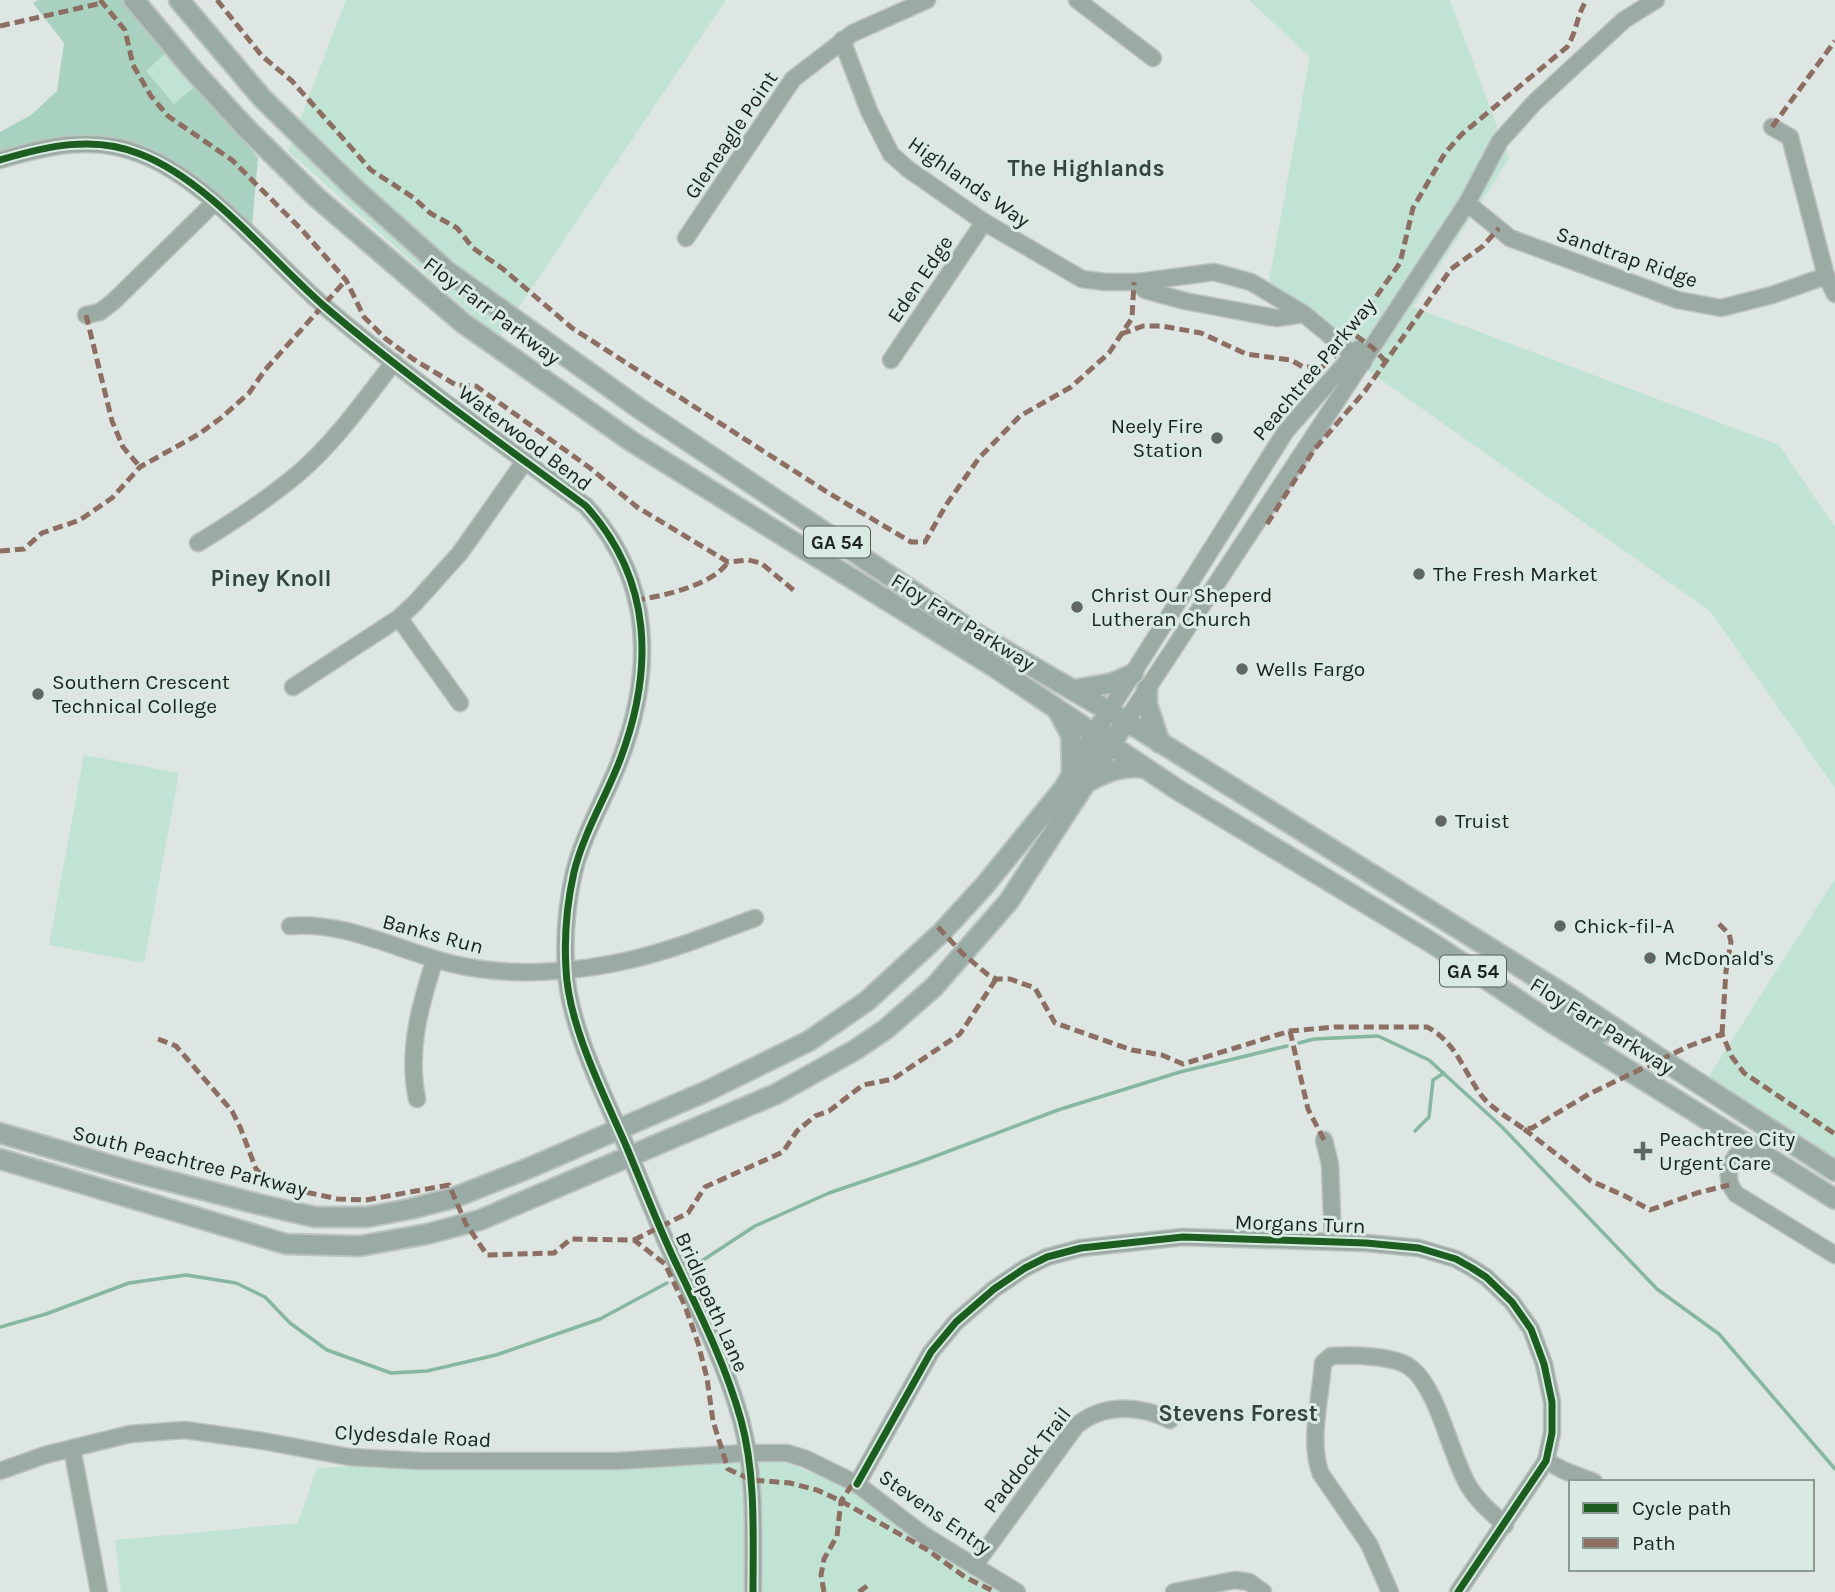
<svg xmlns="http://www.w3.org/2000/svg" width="1835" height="1592" font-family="Karla,sans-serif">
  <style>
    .green { fill: #c1e3d3 }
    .forest { fill: #a8d2bf }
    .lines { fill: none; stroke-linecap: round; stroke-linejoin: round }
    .stream { stroke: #85b7a1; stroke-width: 3.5 }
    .minor-casing { stroke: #bbc2bf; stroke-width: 19 }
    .major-casing { stroke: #bbc2bf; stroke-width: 23 }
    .minor { stroke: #9caaa4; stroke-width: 16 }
    .major { stroke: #9aaba5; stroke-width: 19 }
    .quiet { stroke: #8d6e63; stroke-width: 5; stroke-dasharray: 10 5; stroke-linecap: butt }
    .cycleway-casing { stroke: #d9eae2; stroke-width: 11 }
    .cycleway { stroke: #1b5e20; stroke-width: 7 }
    .poi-dot { fill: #5f6663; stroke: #d9eae2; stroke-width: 2.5 }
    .labels { text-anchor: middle; stroke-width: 6; stroke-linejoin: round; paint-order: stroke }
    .shield { fill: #d9eae2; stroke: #545d59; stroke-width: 2 }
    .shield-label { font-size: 19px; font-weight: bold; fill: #1b211e }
    .street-label { font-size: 21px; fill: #1b211e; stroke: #d9eae2 }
    .poi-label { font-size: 21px; fill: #1b211e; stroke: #d9eae2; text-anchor: start }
    .neighbourhood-label { font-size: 23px; font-weight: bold; fill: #36443d; stroke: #d9eae2 }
  </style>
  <rect width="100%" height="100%" fill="#dde6e2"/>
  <!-- green -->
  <g class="green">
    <path d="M346,0H726L498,338L288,151Z"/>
    <path d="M1249,0H1450L1509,159L1413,307L1779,445L1835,527V788L1710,611L1266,299L1310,57Z"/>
    <path d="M167,52L198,84L174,105L145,70Z"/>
    <path d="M84,755L179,773L144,963L49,945Z"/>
    <path d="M1835,879V1162L1702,1087Z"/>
    <path d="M747,1447L904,1509L1027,1592H121L115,1540L298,1523L317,1468Z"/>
  </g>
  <!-- forest -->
  <path class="forest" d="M38,0H125L167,52L146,71L174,104L198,84L258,158L252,225L167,163L117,142L0,157V132L31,115L57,91L64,43L33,3Z"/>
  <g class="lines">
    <!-- stream -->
    <g class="stream">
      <path d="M1299,1043L1314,1039L1378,1036L1429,1060L1502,1127L1657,1289L1719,1334L1835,1469"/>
      <path d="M1415,1131L1429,1117L1433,1080L1444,1073"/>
      <path d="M694,1266L755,1226L829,1193L917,1163L1058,1110L1180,1072L1287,1046"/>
      <path d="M0,1327L46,1314L129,1283L186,1275L236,1283L265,1297L290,1323L327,1350L391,1373L427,1371L496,1355L600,1319L667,1283"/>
    </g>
    <defs>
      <g id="minor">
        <path d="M1077,0L1153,58"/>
        <path d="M842,40L869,111L891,154L908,169L984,222L1082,279L1105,282H1138L1214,272L1251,282L1304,314L1363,363"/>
        <path d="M1772,127L1790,137L1826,276L1835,294"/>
        <path d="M0,160C47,146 94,135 140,154C208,180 269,258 324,306C407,377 498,441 586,506C653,580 654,670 620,760C606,797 584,832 574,872C567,903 564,937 566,969C568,1025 605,1097 627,1148C642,1184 656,1220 672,1255C697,1308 725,1362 741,1420C756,1475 753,1535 753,1592"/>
        <path d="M1467,203L1510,238L1678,300L1721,308L1772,295L1826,276"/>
        <path d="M686,238L793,79L853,33L927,0"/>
        <path d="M1138,282L1145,290L1185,301L1276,318L1304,314"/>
        <path d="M86,315L100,312L114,301L215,202"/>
        <path d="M891,360L984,222"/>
        <path d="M198,543C233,522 268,499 300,472C336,441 365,399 394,362"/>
        <path d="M399,618L460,703"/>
        <path d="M293,687L399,618L415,603L460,553L525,461"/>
        <path d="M1109,711L1286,431L1358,349"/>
        <path d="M1126,721L1467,203L1500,141L1535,102L1624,20L1656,0"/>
        <path d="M290,926C345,921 397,950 449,963C508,978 575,973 634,959C675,949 715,933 755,918"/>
        <path d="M417,1099C407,1051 420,1005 435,959"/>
        <path d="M1324,1140L1330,1164L1333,1242"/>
        <path d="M1748,1145C1730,1157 1722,1177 1736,1194L1835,1255"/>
        <path d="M72,1448L99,1592"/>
        <path d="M1546,1461L1565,1471L1594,1482"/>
        <path d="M0,1471L45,1455L130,1434L185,1430L263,1441L349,1457L421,1461H617L746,1453H787L806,1459L857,1484L922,1534L1017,1592"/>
        <path d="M857,1484L931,1352L956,1322L994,1289L1025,1268L1047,1257L1081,1248L1183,1237L1366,1243L1419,1248L1456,1259L1472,1268L1486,1277L1512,1302L1531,1329L1544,1364L1552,1402V1433L1546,1461L1458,1592"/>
        <path d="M974,1566L1076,1426C1103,1403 1140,1405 1170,1420"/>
        <path d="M1174,1592L1235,1580L1249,1582L1263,1592"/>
        <path d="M1390,1592L1369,1544L1321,1474C1308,1443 1321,1396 1323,1363L1331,1356C1352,1355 1395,1355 1411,1368C1438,1389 1450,1454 1468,1485C1477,1501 1491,1512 1505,1525"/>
      </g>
      <g id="major">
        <path d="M134,0L192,69L246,128L315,196L463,323L631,441L996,668L1178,790L1432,943L1551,1022L1835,1199"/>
        <path d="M179,0L262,98L353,187L447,271L640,409L980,636L1126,721L1565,995L1661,1059L1835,1171"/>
        <path d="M1147,689V704L1160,743"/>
        <path d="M1073,690L1113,683L1133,674"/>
        <path d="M1058,711L1071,735L1072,772"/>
        <path d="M1089,781C1108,771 1123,765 1145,768"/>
        <path d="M1551,1022L1559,1013L1567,1014L1602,1033"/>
        <path d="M0,1133L134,1172L258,1204L315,1217H367L410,1209L453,1198L529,1168L707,1091L809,1041L867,1001L942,932L985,885L1064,788L1101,724"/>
        <path d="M0,1159L286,1244L360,1246L427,1234L480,1220L776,1094L855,1050L886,1029L934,987L1009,901L1126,721"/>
      </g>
    </defs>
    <!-- minor casing -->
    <use href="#minor" class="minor-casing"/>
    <!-- major casing -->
    <use href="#major" class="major-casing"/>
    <!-- minor -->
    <use href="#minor" class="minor"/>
    <!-- major -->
    <use href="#major" class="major"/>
    <!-- quiet -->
    <g class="quiet">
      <path d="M100,0L125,30L133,65L151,96L168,116L232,160L302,230L346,280L364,317L386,339L413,359L456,385L476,386L590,468L637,507L728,562L748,560L761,563L797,593"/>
      <path d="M217,0L262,56L292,81L371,170L414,198L430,213L457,228L473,248L503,269L572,328L827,492L911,542H925L946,505L979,458L1020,416L1071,387L1109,353L1132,318L1134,282"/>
      <path d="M0,26L102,3"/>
      <path d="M1772,127L1835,41"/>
      <path d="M86,315L112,421L123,447L140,467"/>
      <path d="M1121,334L1143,326H1162L1201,333L1246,354L1291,360L1303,367H1322L1329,362L1343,346L1351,332"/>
      <path d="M1386,362L1373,348L1351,332L1400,263L1413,208L1445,153L1462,134L1567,47C1577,32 1577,13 1587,0"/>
      <path d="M1267,524L1314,450L1365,391L1451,269L1483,246L1499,228"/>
      <path d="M0,551L24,549L42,533L80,520L112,498L140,467L199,434L221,418L249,393L265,370L346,280"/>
      <path d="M635,600C661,597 713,585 728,562"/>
      <path d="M1719,924L1729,934L1731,942L1726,971L1722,1034"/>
      <path d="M938,927L962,953L987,974L996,979H1010L1035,988L1055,1023L1132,1050L1162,1055L1183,1064L1290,1031L1335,1027H1427C1456,1042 1463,1070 1481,1095C1491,1108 1510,1119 1524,1129L1532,1128L1589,1094L1689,1046L1722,1034L1732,1057L1744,1073L1835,1134"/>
      <path d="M1290,1031L1308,1109L1324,1140"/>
      <path d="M158,1039L176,1046L232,1111L240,1127L256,1169L269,1181L296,1190L338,1199L366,1200L449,1185L466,1224L487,1255L554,1253L571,1239L634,1240L665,1264L685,1306L698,1343L707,1378L713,1421L728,1469L752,1480L790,1483L817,1490L841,1501L926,1549L965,1577L995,1592"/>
      <path d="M1524,1129L1591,1181L1625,1196L1650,1210L1697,1193L1729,1185"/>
      <path d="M634,1240L688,1213L705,1187L783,1152L797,1131L815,1116L829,1111L863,1085L893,1079L960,1034L996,979"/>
      <path d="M824,1592L821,1575L824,1559L837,1536L841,1501L854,1482"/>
      <path d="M859,1592L867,1586"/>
    </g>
    <defs>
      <g id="cycleway">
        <path d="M0,160C47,146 94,135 140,154C208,180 269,258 324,306C407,377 498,441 586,506C653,580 654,670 620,760C606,797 584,832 574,872C567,903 564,937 566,969C568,1025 605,1097 627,1148C642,1184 656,1220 672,1255C697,1308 725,1362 741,1420C756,1475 753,1535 753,1592"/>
        <path d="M857,1484L931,1352L956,1322L994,1289L1025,1268L1047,1257L1081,1248L1183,1237L1366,1243L1419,1248L1456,1259L1472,1268L1486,1277L1512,1302L1531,1329L1544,1364L1552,1402V1433L1546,1461L1458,1592"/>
      </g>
    </defs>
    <!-- cycleway casing -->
    <use href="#cycleway" class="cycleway-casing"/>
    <!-- cycleway -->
    <use href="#cycleway" class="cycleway"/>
  </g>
  <!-- markers -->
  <g class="poi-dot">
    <circle cx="1217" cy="438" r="7"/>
    <circle cx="1419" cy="574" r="7"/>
    <circle cx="1077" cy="607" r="7"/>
    <circle cx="1242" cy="669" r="7"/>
    <circle cx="38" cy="694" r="7"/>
    <circle cx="1441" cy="821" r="7"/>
    <circle cx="1560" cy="926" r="7"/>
    <circle cx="1650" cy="958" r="7"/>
    <path d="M1639.5 1140.5h7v7h7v7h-7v7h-7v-7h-7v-7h7z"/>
  </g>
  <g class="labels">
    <!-- shield labels -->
    <g class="shield">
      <rect x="804" y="526.5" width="66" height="31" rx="5"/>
      <rect x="1440" y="955.5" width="66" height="31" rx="5"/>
    </g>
    <g class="shield-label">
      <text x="837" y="549">GA 54</text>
      <text x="1473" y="978">GA 54</text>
    </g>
    <!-- street labels -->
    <g class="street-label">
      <text transform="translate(731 135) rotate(-56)" y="7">Gleneagle Point</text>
      <text transform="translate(969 182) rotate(35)" y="7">Highlands Way</text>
      <text transform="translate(1627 257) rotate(19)" y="7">Sandtrap Ridge</text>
      <text transform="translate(920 279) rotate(-56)" y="7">Eden Edge</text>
      <text transform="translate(492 311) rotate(37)" y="7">Floy Farr Parkway</text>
      <text transform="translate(1314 369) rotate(-50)" y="7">Peachtree Parkway</text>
      <text transform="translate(525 438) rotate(37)" y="7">Waterwood Bend</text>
      <text transform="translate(963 622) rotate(32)" y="7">Floy Farr Parkway</text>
      <text transform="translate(433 934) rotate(15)" y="7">Banks Run</text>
      <text transform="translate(1602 1026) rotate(32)" y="7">Floy Farr Parkway</text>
      <text transform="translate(190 1161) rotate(14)" y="7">South Peachtree Parkway</text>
      <text transform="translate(1300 1224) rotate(2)" y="7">Morgans Turn</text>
      <text transform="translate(712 1302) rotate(66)" y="7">Bridlepath Lane</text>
      <text transform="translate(413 1436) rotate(3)" y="7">Clydesdale Road</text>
      <text transform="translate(1027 1460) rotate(-52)" y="7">Paddock Trail</text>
      <text transform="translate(935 1512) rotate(35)" y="7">Stevens Entry</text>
    </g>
    <!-- poi labels -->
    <g class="poi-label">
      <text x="1203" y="433" text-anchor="end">Neely Fire<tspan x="1203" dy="24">Station</tspan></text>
      <text x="1433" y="581">The Fresh Market</text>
      <text x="1091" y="602">Christ Our Sheperd<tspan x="1091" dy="24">Lutheran Church</tspan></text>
      <text x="1256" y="676">Wells Fargo</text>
      <text x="52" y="689">Southern Crescent<tspan x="52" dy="24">Technical College</tspan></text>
      <text x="1455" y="828">Truist</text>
      <text x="1574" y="933">Chick-fil-A</text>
      <text x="1664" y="965">McDonald's</text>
      <text x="1659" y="1146">Peachtree City<tspan x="1659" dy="24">Urgent Care</tspan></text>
    </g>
    <!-- neighbourhood labels -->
    <g class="neighbourhood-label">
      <text x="1086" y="176">The Highlands</text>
      <text x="271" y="586">Piney Knoll</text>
      <text x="1238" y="1421">Stevens Forest</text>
    </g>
  </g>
  <!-- legend -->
  <rect x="1569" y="1480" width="245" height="91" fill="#d9eae2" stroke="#8d9a94" stroke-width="2"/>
  <rect x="1583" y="1503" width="35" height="10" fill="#1b5e20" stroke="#8d9a94" stroke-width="2"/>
  <text x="1632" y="1515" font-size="21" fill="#1b211e">Cycle path</text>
  <rect x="1583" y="1538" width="35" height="10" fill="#8d6e63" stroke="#8d9a94" stroke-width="2"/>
  <text x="1632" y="1550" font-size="21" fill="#1b211e">Path</text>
</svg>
